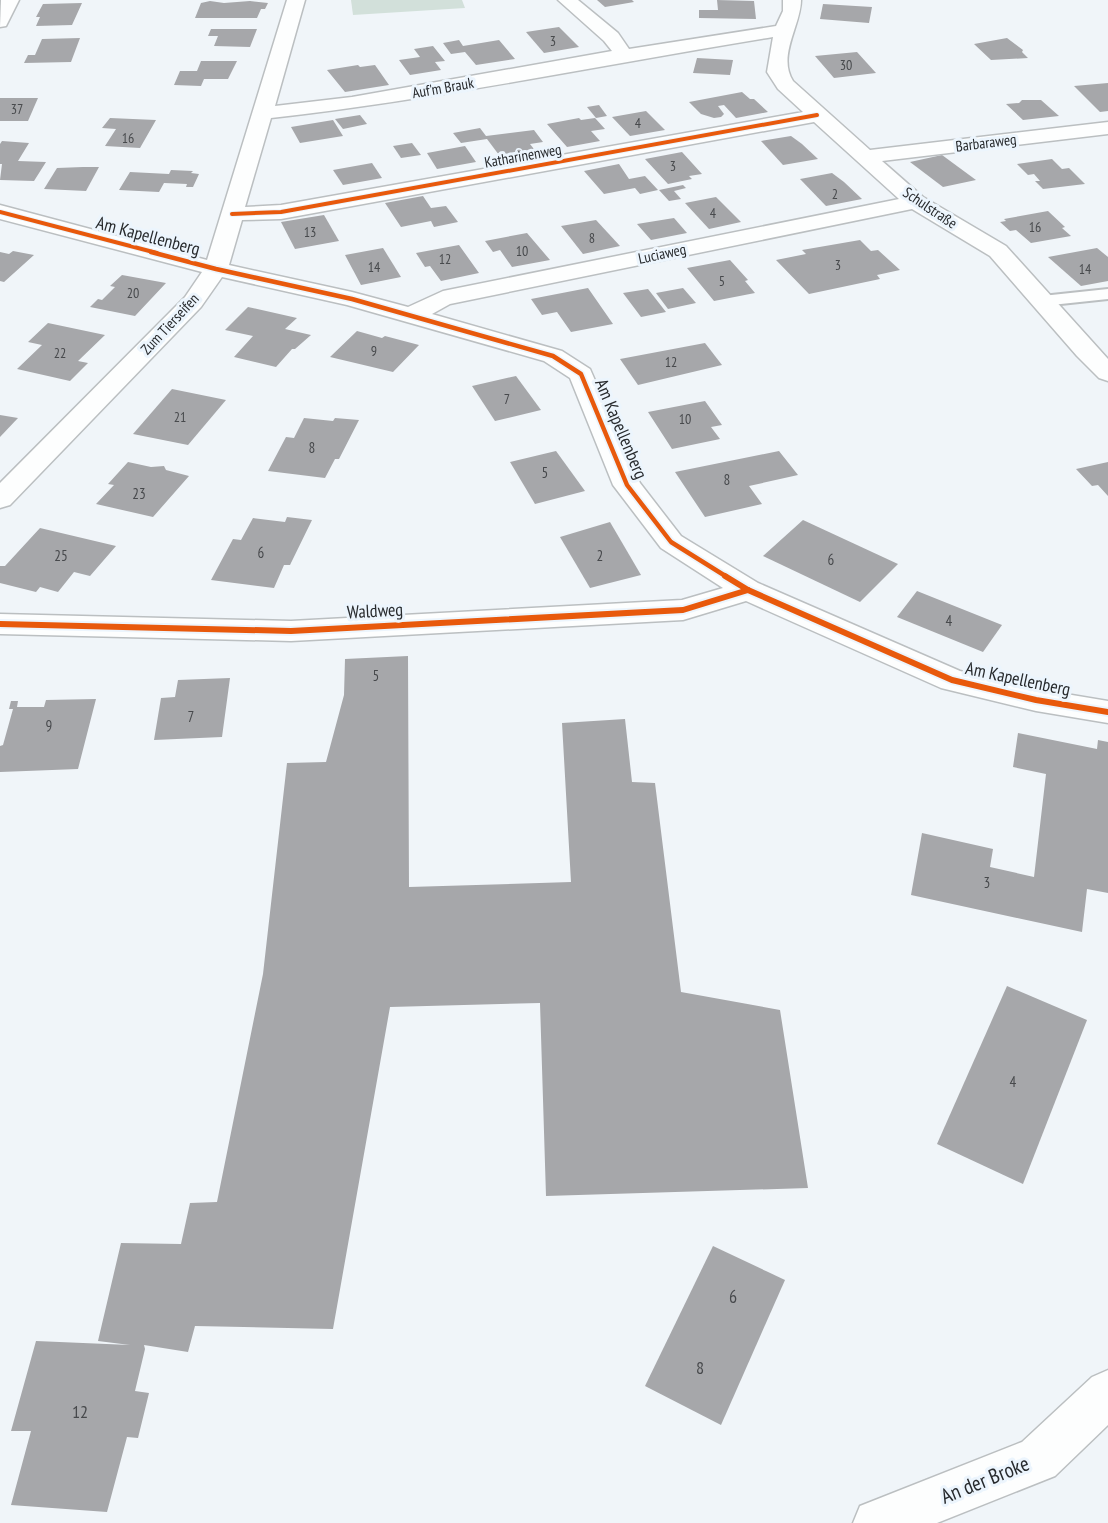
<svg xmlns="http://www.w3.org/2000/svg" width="1108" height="1523" font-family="'PT Sans Narrow',sans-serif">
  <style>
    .green { fill: #d2e0da }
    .building { fill: #a6a7aa }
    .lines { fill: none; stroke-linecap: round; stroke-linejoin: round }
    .service-casing { stroke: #bbbfc1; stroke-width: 4 }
    .minor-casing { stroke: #bbbfc1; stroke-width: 3 }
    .service { fill: #fdfefe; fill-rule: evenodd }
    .minor { fill: #fdfefe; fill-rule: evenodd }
    .cycleway-far2-casing { stroke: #ecf5fd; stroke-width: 6 }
    .cycleway-far1-casing { stroke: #ecf5fd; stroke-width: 8 }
    .cycleway-casing { stroke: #ecf5fd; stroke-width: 10 }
    .cycleway-far2 { stroke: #e8590c; stroke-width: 4 }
    .cycleway-far1 { stroke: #e8590c; stroke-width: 4.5 }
    .cycleway { stroke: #e8590c; stroke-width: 6 }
    .labels { text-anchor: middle; stroke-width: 6; stroke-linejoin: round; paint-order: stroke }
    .far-number-label { font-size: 14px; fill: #47494c }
    .far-street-label { font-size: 15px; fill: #272a2d; stroke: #ecf5fd }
    .number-label { font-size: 15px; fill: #47494c }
    .street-label { font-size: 18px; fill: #272a2d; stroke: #ecf5fd }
    .near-number-label { font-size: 18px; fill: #47494c }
    .near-street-label { font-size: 21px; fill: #272a2d; stroke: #ecf5fd }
  </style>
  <rect width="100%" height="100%" fill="#f0f5f9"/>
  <!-- green -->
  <path class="green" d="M351,0H462L465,8L353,15Z"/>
  <!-- building -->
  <g class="building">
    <path d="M597,0H632L634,2L605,7Z"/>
    <path d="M717,0L754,1L756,19L699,18V10H718Z"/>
    <path d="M210,1L224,3L250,1L268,3L265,9H261L257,18H195L201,3Z"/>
    <path d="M82,3L72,25L36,26L40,17H36L43,4Z"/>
    <path d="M823,4L872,7L869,23L820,19Z"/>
    <path d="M559,27L579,47L544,53L526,32Z"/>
    <path d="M211,29H257L250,47L214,46L218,36H208Z"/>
    <path d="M80,38L71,62L24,63L28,55H35L42,39Z"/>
    <path d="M1007,38L1023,50L1022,52L1028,58L991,60L974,44Z"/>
    <path d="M459,40L463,46L499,40L515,59L476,65L465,52L451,54L443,43Z"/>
    <path d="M433,46L445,61L435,62L441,70L410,75L399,60L420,57L414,49Z"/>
    <path d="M857,52L876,73L834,78L815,56Z"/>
    <path d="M697,58L733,60L730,75L693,73Z"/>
    <path d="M201,61H237L228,79H204L201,86L174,85L180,71H197Z"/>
    <path d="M358,65L360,67L375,65L389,85L345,92L327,70Z"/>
    <path d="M1108,83V111L1100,112L1074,86Z"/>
    <path d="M742,92L750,99H754L768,112L736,118L724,105L718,106L724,114L721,117L714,118L701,114L689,102Z"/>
    <path d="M0,98H38L28,121H0Z"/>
    <path d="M1022,100H1041L1059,116L1023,120L1006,104L1019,103Z"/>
    <path d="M599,105L607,116L596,118L587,107Z"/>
    <path d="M646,111L665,130L630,136L612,117Z"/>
    <path d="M360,115L367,124L343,129L335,119Z"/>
    <path d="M110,118L156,120L140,148L105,146L116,129L102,128Z"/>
    <path d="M579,118L581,120L595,118L605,129L591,131L600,141L567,147L547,124Z"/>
    <path d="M333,120L343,136L300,143L291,127Z"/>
    <path d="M480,128L486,136L534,130L543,142L530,144L537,153L502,159L487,139L461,143L453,133Z"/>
    <path d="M791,136L802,144L818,159L783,165L761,141Z"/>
    <path d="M2,141L29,143L18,161L46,162L34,181L0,180L2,164H0V144Z"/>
    <path d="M412,143L421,155L401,158L393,146Z"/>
    <path d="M465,146L476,162L437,169L427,153Z"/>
    <path d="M682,152L702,174L689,176L692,179L668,184L645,159Z"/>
    <path d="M942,155L976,180L943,187L910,162Z"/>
    <path d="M1052,159L1062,169L1069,168L1085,184L1043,189L1035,181H1040L1034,174L1028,175L1017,164Z"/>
    <path d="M372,163L382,178L343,185L333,170Z"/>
    <path d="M619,164L629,179L645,176L658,190L640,194L635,188L604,194L584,171Z"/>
    <path d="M83,167H99L86,191L44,189L57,168Z"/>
    <path d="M171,170L193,171L191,173L199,174L193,187H186L187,184L164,183L159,192L119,190L130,172L169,174Z"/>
    <path d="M832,173L844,182L862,199L826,206L800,179Z"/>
    <path d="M683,185L686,188L674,191L681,199L669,201L659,190Z"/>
    <path d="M423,196L431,208L446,206L458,222L434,227L431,221L401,227L385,203Z"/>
    <path d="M716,197L741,222L709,229L685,203Z"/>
    <path d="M1048,211L1065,227L1062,228L1071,236L1031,243L1016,230L1010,231L1000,222L1006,221L1004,219Z"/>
    <path d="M324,215L339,241L295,249L281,222Z"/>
    <path d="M674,218L687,233L651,240L637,224Z"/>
    <path d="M596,220L620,246L583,254L561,226Z"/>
    <path d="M527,233L550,260L512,267L500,250L493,252L485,241Z"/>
    <path d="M860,240L871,251L878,250L900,270L877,275L880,279L809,294L776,260L806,254L802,250Z"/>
    <path d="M459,245L479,273L441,281L430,266L425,267L416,253Z"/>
    <path d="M383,248L401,277L361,285L345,255Z"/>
    <path d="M1097,248L1108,257V281L1081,286L1048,257Z"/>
    <path d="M13,251L34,255L4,282L0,281V252L9,254Z"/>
    <path d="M730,260L748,280L745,281L755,293L714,301L687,268Z"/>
    <path d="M122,275L166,283L135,316L90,307L98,299L102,300L115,287L110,286Z"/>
    <path d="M588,288L613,324L571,332L557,312L542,315L531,299Z"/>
    <path d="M683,288L696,303L668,309L656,293Z"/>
    <path d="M648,289L666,312L641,317L623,293Z"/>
    <path d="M248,307L297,318L285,329L311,335L295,349H292L276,367L234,357L253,336L225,330Z"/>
    <path d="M48,323L105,335L78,361L88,363L70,381L17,369L42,345L28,342Z"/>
    <path d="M357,331L382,338L385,336L419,345L393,372L330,357Z"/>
    <path d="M705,343L722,365L638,385L620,359Z"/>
    <path d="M516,376L541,410L495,421L472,386Z"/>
    <path d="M172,389L226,400L188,445L133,434Z"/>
    <path d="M705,401L722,425L711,427L720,439L672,449L648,412Z"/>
    <path d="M0,415L18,418L0,437Z"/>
    <path d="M304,418L333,421L335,418L359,420L339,459H335L325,478L268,471L286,437L294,438Z"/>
    <path d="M556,451L585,491L535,504L510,462Z"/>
    <path d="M779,451L798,475L749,486L762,504L705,517L675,472Z"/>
    <path d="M128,462L151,467L164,466L166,470L189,476L153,517L96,504L114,485L108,484Z"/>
    <path d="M1108,462V496L1098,485L1092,486L1076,469Z"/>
    <path d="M287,517L312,520L290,565H284L274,588L211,580L233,539L241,540L253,518L285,522Z"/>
    <path d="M803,520L898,564L860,602L763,556Z"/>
    <path d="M610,522L641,575L590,588L560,537Z"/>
    <path d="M40,528L116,546L90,576L74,572L58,592L40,587L36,592L0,583V566H5Z"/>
    <path d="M917,591L1002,625L983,652L897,617Z"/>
    <path d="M408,656L409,887L571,882L562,723L625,719L632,782L655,783L681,992L780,1010L808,1188L546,1196L540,1003L390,1007L333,1329L195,1326L188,1352L144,1345L145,1349L135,1391L149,1393L138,1438L127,1437L107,1512L11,1505L31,1431H11L36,1341L130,1345L98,1341L121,1243L181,1244L190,1203L217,1202L263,974L287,763L326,762L344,695L345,659Z"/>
    <path d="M230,678L222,737L154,740L161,698L175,697L178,680Z"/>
    <path d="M96,699L78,769L0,772V746L3,745L13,709H9L11,701H18L17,707H44L46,700Z"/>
    <path d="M1018,733L1097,749L1098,740L1108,742V893L1087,889L1082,932L911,895L922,833L993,849L990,867L1034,877L1046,774L1013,767Z"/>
    <path d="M1007,986L1087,1020L1023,1184L937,1144Z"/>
    <path d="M713,1246L785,1280L721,1425L645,1386Z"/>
  </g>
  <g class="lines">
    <defs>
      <path id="service" d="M1108,289V299L1042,306L1034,301L1042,296Z"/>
      <g id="minor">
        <path d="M1,0H19L6,26L0,27Z"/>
        <path d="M287,0H305L275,106L352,97L612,51L604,41L558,0H578L618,33L629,49L776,26L783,11V0H801C801,25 777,56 793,81L870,150L1108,122V134L882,161L923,197L1006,246L1108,359V381L1099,378L1077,356L990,256L912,209L450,304L432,314L562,351L590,369L640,483L681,536L758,583L960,671L1036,689L1108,701V723L1036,711L941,688L746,601L683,620L291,641L0,634V614L291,621L682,600L723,588L661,548L613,485L570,378L544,361L347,305L222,277L201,307L10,505L0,508V483L185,297L202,272L0,219V205L207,260ZM773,37L767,72L778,89L803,112L281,205L245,207L271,118C439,99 606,64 773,37ZM814,122L899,199L443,291L408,307L352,292L229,265L242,220L281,219Z"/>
        <path d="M1108,1370V1425L1055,1476L937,1523H853L860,1506L1022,1442L1092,1377Z"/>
      </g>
    </defs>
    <!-- service casing -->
    <use href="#service" class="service-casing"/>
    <!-- minor casing -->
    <use href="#minor" class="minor-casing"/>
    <!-- service -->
    <use href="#service" class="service"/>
    <!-- minor -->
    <use href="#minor" class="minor"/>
    <defs>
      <g id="cycleway-far2">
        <path d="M0,212L157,253"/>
        <path d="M232,214L281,212L817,115"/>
      </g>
      <path id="cycleway-far1" d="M151,252L216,269L352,299L553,356L581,374L627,485L671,542L727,577"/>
      <g id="cycleway">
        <path d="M725,576L748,590L952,680L1036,700L1108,712"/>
        <path d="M0,624L291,631L683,610L748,590"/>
      </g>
    </defs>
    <!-- cycleway-far2 casing -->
    <use href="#cycleway-far2" class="cycleway-far2-casing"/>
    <!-- cycleway-far1 casing -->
    <use href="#cycleway-far1" class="cycleway-far1-casing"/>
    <!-- cycleway casing -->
    <use href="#cycleway" class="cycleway-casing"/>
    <!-- cycleway-far2 -->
    <use href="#cycleway-far2" class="cycleway-far2"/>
    <!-- cycleway-far1 -->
    <use href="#cycleway-far1" class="cycleway-far1"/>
    <!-- cycleway -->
    <use href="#cycleway" class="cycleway"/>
  </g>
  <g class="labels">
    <!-- far-number labels -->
    <g class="far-number-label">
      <text x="553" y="46">3</text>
      <text x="846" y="70">30</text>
      <text x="17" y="114">37</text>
      <text x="638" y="128">4</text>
      <text x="128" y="143">16</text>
      <text x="673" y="171">3</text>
      <text x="835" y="199">2</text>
      <text x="713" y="218">4</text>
      <text x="1035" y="232">16</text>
      <text x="310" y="237">13</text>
      <text x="592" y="243">8</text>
      <text x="522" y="256">10</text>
      <text x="445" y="264">12</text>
      <text x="838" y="270">3</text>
      <text x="374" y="272">14</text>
      <text x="1085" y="274">14</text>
      <text x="722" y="286">5</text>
      <text x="133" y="298">20</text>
      <text x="374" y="356">9</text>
      <text x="60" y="358">22</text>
      <text x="671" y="367">12</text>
      <text x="507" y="404">7</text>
      <text x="180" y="422">21</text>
      <text x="685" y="424">10</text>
    </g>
    <!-- far-street labels -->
    <g class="far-street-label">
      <text transform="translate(443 88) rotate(-10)" y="5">Auf'm Brauk</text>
      <text transform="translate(986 143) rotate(-7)" y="5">Barbaraweg</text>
      <text transform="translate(523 156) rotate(-10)" y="5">Katharinenweg</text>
      <text transform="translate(930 208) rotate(34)" y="5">Schulstraße</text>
      <text transform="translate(662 254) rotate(-12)" y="5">Luciaweg</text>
      <text transform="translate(170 324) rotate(-47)" y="5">Zum Tierseifen</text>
    </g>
    <!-- number labels -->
    <g class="number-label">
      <text x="312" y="453">8</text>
      <text x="545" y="478">5</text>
      <text x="727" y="485">8</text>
      <text x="139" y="499">23</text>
      <text x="261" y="558">6</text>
      <text x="61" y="561">25</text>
      <text x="600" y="561">2</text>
      <text x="831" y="565">6</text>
      <text x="949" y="626">4</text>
      <text x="376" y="681">5</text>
      <text x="191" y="722">7</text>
      <text x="49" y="731">9</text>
      <text x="987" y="888">3</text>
      <text x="1013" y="1087">4</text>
    </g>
    <!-- street labels -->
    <g class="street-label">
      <text transform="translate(148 236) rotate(15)" y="6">Am Kapellenberg</text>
      <text transform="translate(621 429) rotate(67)" y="6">Am Kapellenberg</text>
      <text transform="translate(375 611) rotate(-3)" y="6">Waldweg</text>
      <text transform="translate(1018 679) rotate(12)" y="6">Am Kapellenberg</text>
    </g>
    <!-- near-number labels -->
    <g class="near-number-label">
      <text x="733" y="1303">6</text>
      <text x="700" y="1374">8</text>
      <text x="80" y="1418">12</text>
    </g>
    <!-- near-street labels -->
    <g class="near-street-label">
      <text transform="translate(985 1480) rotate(-22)" y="7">An der Broke</text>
    </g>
  </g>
</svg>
